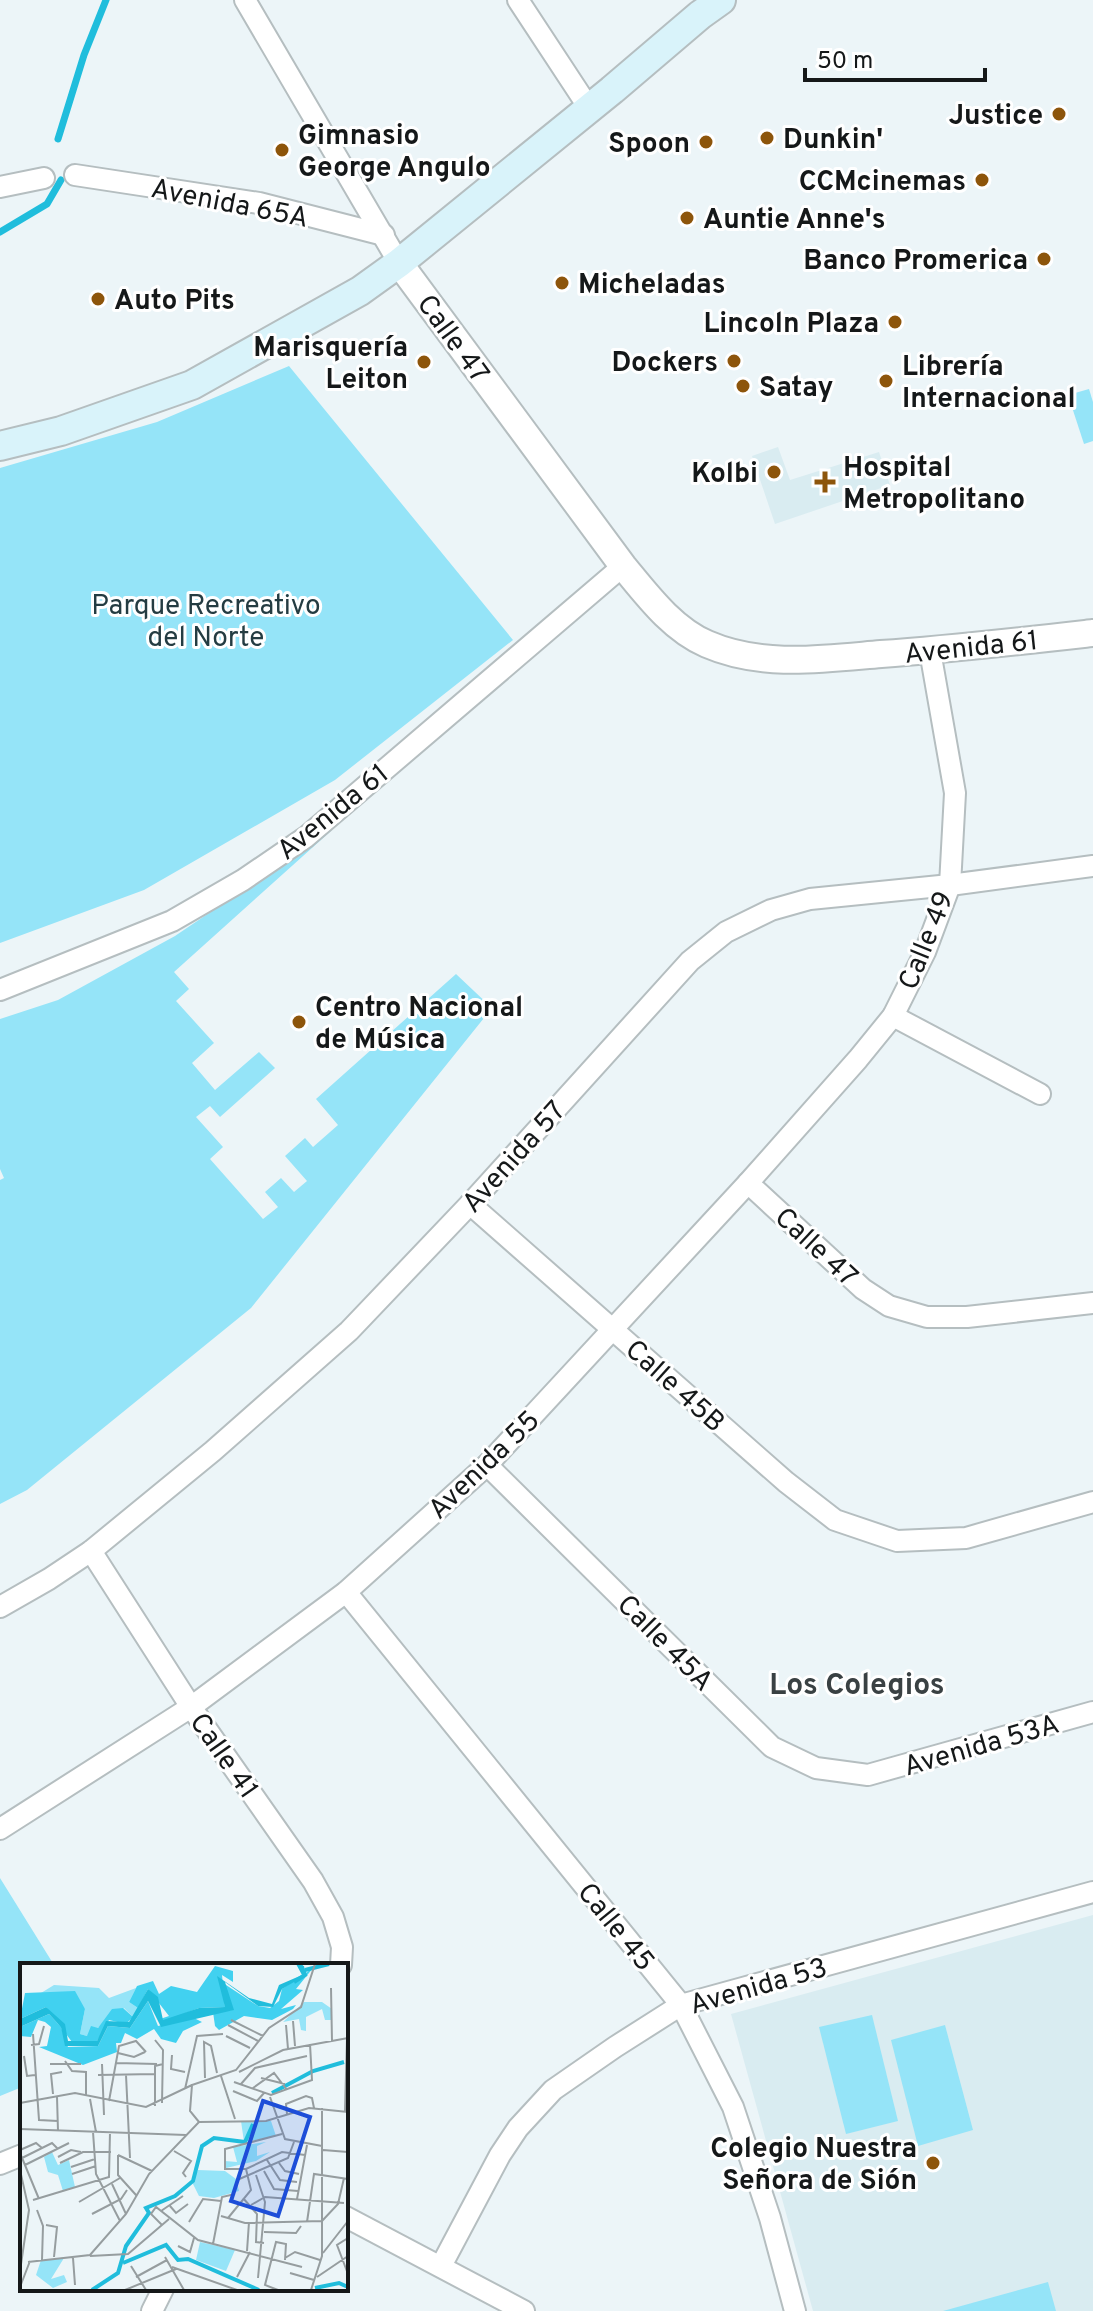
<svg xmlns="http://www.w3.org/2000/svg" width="1093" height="2311" font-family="Overpass,sans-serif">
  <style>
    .built { fill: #d9ecf1 }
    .green { fill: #95e4f8 }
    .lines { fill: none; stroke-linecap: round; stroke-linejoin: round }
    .stream { stroke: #20bddc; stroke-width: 7 }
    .minor-casing { stroke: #b5bec0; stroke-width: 24 }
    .tertiary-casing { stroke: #b5bec0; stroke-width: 30 }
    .secondary-casing { stroke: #b5bec0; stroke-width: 32 }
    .minor { stroke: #fff; stroke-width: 20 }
    .tertiary { stroke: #fff; stroke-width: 26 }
    .secondary { stroke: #d9f3fa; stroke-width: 28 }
    .poi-dot { fill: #8d550b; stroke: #fff; stroke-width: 3 }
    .labels { text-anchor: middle; stroke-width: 6; stroke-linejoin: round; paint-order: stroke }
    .poi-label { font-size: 28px; font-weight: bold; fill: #151819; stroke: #fff; text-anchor: end }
    .street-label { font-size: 28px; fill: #151819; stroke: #fff }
    .park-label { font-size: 28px; fill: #243c42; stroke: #fff }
    .neighbourhood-label { font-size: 30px; font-weight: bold; fill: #3a4143; stroke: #fff }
    .inset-river { fill: none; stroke: #20bddc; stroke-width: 4 }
    .inset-road { fill: none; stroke: #969d9f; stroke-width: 2 }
    .view { fill: #1d4ed8; fill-opacity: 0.15; stroke: #1d4ed8; stroke-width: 4 }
    .inset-edge { fill: none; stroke: #151819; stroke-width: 4 }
  </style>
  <rect width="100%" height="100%" fill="#ecf5f8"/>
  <!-- built -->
  <g class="built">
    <path d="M778,447L790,480L879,452L890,485L775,524L752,456Z"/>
    <path d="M1093,1915V2311H813L731,2014Z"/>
  </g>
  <!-- green -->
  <g class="green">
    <path d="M289,366L513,640L335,780L144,890L0,943V468L157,422Z"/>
    <path d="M1089,389L1093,402V441L1084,444L1068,395Z"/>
    <path d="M332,830L174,972L189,989L176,1001L214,1043L192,1063L215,1090L259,1052L275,1068L220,1117L210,1106L196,1117L223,1147L210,1159L263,1219L278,1207L265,1192L281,1178L294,1192L307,1181L285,1156L305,1138L313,1147L338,1125L316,1099L456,974L492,1008L251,1308L27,1490L0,1504V1180L4,1178L0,1169V1019L58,1000L175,936Z"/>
    <path d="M0,1878L54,1965H22V2087L0,2096Z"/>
    <path d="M872,2015L898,2121L846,2134L819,2027Z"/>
    <path d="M945,2025L973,2130L918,2146L891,2040Z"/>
    <path d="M1048,2282L1056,2311H943Z"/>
  </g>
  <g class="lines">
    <!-- stream -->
    <g class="stream">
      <path d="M58,139L84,55L106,0"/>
      <path d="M0,232L47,204L61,180"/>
    </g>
    <defs>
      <g id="minor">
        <path d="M245,0L399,263"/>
        <path d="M518,0L589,108"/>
        <path d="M75,175L259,203L384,235"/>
        <path d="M0,187L44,178"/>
        <path d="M0,990L172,921L243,880L306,837L623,566"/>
        <path d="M893,1016L1040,1094"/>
        <path d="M748,1183L863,1289L889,1306L927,1317H967L1093,1303"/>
        <path d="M470,1204L786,1482L835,1520L897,1541L966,1538L1093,1502"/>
        <path d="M487,1465L772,1747L816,1768L868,1775L1093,1712"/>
        <path d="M91,1551L191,1707L313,1881L333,1917L342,1947L341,1965"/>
        <path d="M346,1592L681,2005L733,2107L770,2218L795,2311"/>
        <path d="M0,1607L49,1579L91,1551L213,1451L349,1331L470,1204L690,961L726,932L771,910L810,899L950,885L1093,866"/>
        <path d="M0,1829L191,1707L346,1592L487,1465L748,1183L858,1059L893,1016L925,952L950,885L955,793L930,651"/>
        <path d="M0,2164L22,2155"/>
        <path d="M346,2217L524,2311"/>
        <path d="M441,2266L500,2155L518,2128L553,2090L615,2047L681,2005L1093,1892"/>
        <path d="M152,2311L163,2289"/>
      </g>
      <path id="tertiary" d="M399,263L623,566C647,595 672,629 707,644C762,668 823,659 881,654C952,649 1022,641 1093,633"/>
      <path id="secondary" d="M0,446L61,431L192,385L360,291L399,263L612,90L700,15L721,0"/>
    </defs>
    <!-- minor casing -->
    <use href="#minor" class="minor-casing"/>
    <!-- tertiary casing -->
    <use href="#tertiary" class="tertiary-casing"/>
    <!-- secondary casing -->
    <use href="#secondary" class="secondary-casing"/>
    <!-- minor -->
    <use href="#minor" class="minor"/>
    <!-- tertiary -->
    <use href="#tertiary" class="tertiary"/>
    <!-- secondary -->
    <use href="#secondary" class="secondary"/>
  </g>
  <!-- markers -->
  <g class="poi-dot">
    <circle cx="1059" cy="114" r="8"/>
    <circle cx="767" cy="138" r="8"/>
    <circle cx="706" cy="142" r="8"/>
    <circle cx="282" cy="150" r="8"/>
    <circle cx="982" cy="180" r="8"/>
    <circle cx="687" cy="218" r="8"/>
    <circle cx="1044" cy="259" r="8"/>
    <circle cx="562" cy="283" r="8"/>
    <circle cx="98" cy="299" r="8"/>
    <circle cx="895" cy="322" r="8"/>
    <circle cx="734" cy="361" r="8"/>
    <circle cx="424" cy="362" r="8"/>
    <circle cx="886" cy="381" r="8"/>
    <circle cx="743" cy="386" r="8"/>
    <circle cx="774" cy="472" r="8"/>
    <path d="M821 470h8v8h8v8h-8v8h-8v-8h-8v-8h8z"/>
    <circle cx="299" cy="1022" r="8"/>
    <circle cx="933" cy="2163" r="8"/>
  </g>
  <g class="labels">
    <!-- poi labels -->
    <g class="poi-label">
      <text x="1043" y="124">Justice</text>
      <text x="298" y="144" text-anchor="start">Gimnasio<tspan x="298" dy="32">George Angulo</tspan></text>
      <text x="783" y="148" text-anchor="start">Dunkin'</text>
      <text x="690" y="152">Spoon</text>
      <text x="966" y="190">CCMcinemas</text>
      <text x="703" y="228" text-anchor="start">Auntie Anne's</text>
      <text x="1028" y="269">Banco Promerica</text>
      <text x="578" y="293" text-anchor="start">Micheladas</text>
      <text x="114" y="309" text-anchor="start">Auto Pits</text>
      <text x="879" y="332">Lincoln Plaza</text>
      <text x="408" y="356">Marisquería<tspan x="408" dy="32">Leiton</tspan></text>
      <text x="718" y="371">Dockers</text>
      <text x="902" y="375" text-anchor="start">Librería<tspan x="902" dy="32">Internacional</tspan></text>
      <text x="759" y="396" text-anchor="start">Satay</text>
      <text x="843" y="476" text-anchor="start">Hospital<tspan x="843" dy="32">Metropolitano</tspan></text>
      <text x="758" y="482">Kolbi</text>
      <text x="315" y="1016" text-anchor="start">Centro Nacional<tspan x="315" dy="32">de Música</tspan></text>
      <text x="917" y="2157">Colegio Nuestra<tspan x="917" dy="32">Señora de Sión</tspan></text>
    </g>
    <!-- street labels -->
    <g class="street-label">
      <text transform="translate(230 202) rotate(11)" y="10">Avenida 65A</text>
      <text transform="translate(454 338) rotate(54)" y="10">Calle 47</text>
      <text transform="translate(971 646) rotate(-6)" y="10">Avenida 61</text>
      <text transform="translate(332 811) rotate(-39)" y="10">Avenida 61</text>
      <text transform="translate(925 940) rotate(-68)" y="10">Calle 49</text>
      <text transform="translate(513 1156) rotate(-48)" y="10">Avenida 57</text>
      <text transform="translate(817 1246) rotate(43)" y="10">Calle 47</text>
      <text transform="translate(676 1385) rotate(42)" y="10">Calle 45B</text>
      <text transform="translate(483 1464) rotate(-44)" y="10">Avenida 55</text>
      <text transform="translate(666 1642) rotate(45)" y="10">Calle 45A</text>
      <text transform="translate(981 1744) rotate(-16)" y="10">Avenida 53A</text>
      <text transform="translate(225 1755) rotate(55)" y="10">Calle 41</text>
      <text transform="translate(617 1926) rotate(51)" y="10">Calle 45</text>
      <text transform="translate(758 1985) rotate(-16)" y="10">Avenida 53</text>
    </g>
    <!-- park labels -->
    <g class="park-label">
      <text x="206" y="614">Parque Recreativo<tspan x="206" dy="32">del Norte</tspan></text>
    </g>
    <!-- neighbourhood labels -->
    <g class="neighbourhood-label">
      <text x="857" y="1694">Los Colegios</text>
    </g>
  </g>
  <!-- overview -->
  <g transform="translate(20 1963)">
    <rect width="328" height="328" fill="#ecf5f8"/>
    <path d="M34,22L79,25L89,35L116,25L109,39L118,45L113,54L104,45L67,73L60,71L65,46L41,30H21ZM284,39H302L312,46V57H305L302,46L286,54V68L281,67L279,56L263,59ZM221,158H251L256,173L224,179ZM246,179L237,183V193L250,189L236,198L206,205L205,198L217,199L213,184ZM32,189L38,202L49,197L55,224L43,228L38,212L28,209L24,194ZM178,207L205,208L216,216L219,228L194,235L179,233L172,219ZM180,279L215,287L206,308L176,297ZM44,295L31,316L44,312L47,319L33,325L16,312L21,297Z" fill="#95e4f8"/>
    <path d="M195,3L213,8V19L202,12L205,44L179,45L145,58L140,56L149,53L128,26L118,45L109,39L117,23L133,18L139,31L151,23L177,29ZM293,5L276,26L283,27L261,46L276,42L273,46L252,57L224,53L199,67L195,63L193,49L212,47L203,20L238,43L250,45L259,38L262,26ZM55,28L65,46L60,71L67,73L71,63L78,65L92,46L103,45L113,54L106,61L89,57L77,78L52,79L26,44L0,56L5,30ZM128,38L138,63L172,54L182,59L163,68L156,80L141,76L134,66L117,76L105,70L101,80H96L97,89L63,102L19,84L27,83L31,64L25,59L18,57L11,74L0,73V64L29,51L41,64L48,84L78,83L88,63L110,65Z" fill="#41d1f0"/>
    <path d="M276,1L284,3L286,12L262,26L253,44L238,43L205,19L214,47L141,64L128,38L110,65L88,63L78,83H45L41,64L29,51L0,64V56L26,44L45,61L48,78H77L86,58L109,59L128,26L138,34L143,57L179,45L205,44L197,13L229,35L252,41L259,22L282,12Z" fill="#20bddc"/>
    <path class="inset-river" d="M285,7L309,1M274,19L285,12L280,1M252,130L293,108L324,99M103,300L146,282L158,297L168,296L239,327M295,325L319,320L328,324M72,327L98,310L106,283L129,250L126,245L155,233L173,218L182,183L194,175L225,179L233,161"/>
    <path class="inset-road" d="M311,25L312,78M211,57L243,73M273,58L275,83M208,62L238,78M266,62L268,86M13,71L19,157L38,158M206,73L230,85M135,77L143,87L142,140M11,82L19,81L24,63M98,90L114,94L125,89M152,92L151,106L165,109M4,93L7,113L15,112M45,98L52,108L66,109V134M96,100L137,101M30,101H61M82,101L84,152M219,109L263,87L328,75M78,112L135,111M106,112L110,195M201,113L215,156M185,115L184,79L191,83L197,110M241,115L265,121M214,119L251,132L292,117L290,81M221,121L235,105L287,93M233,125L254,110L267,127M165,126L177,73L203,71M213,128L237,138L244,130M33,131L31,111L42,109M37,134L38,168M250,134L265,176L302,183M70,136L76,169M89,138L99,83L116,78L126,89M0,140L55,130L126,144L172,122M135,143V103L143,101M325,148L327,75M267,151L266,141L286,133L292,135L294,145M179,159L170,148L172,122L216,107L249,65L281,44L295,1M0,166L166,172M73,169L76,211L100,258M262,171L205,186V206H226L262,189L285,192M0,187L16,180L22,185M303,187L328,189M154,188L171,198L163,210L166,214M0,190L19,236M98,192V212L116,232M98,192L132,208M38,194L51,187L61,189M2,195L32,180L37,185M247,197L260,217L277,219M40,200L63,189H91M259,200L265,208L279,211M5,202L49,180M51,204L75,196M0,207L9,247L0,308M244,208L254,226L278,228M52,211L76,203M236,212L245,239L238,315M217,217L268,195L274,179M92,221L106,251M223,235L237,251L236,279L244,280M277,236L287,182M13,237L89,214L90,169M59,239L100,215M231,242L245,234L324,240M150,243L156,250L168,241M17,247L23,263L22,297M141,248L163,233M72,251L101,236L107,227M201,253L225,260L302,258M208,255L231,227L226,206M302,258L318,241L324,215M169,259L183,236L201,238M287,259L294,211L328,216M26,262L37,264L34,294M142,262L131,251L136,244L178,277L282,304M244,269L276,270L281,263M328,275L317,282L328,311M193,281L202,234L215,231M158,283L170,289L174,275M227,288L229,259M303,290L328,258M70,293L108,291L149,256M145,294L164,327M53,295L55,322M265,295L275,289L300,297M8,299L70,292L106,251L129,211L179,159L246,158L289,145L328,149M111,303L126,327M152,304L217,327M270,310L294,317M116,314L147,297M217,314L230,289M297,314L328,293M0,324L10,298M105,327L156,306M258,327L245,322L256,279L266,281L265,297M291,327L302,293V145"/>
    <path class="view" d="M243,138L290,154L258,253L211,238Z"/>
    <rect width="328" height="328" class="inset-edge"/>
  </g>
  <!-- scale -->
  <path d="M805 68v12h180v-12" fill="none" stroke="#151819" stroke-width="4"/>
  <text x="817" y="68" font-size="24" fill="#151819" stroke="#ffffff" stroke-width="6" paint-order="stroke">50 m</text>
</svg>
